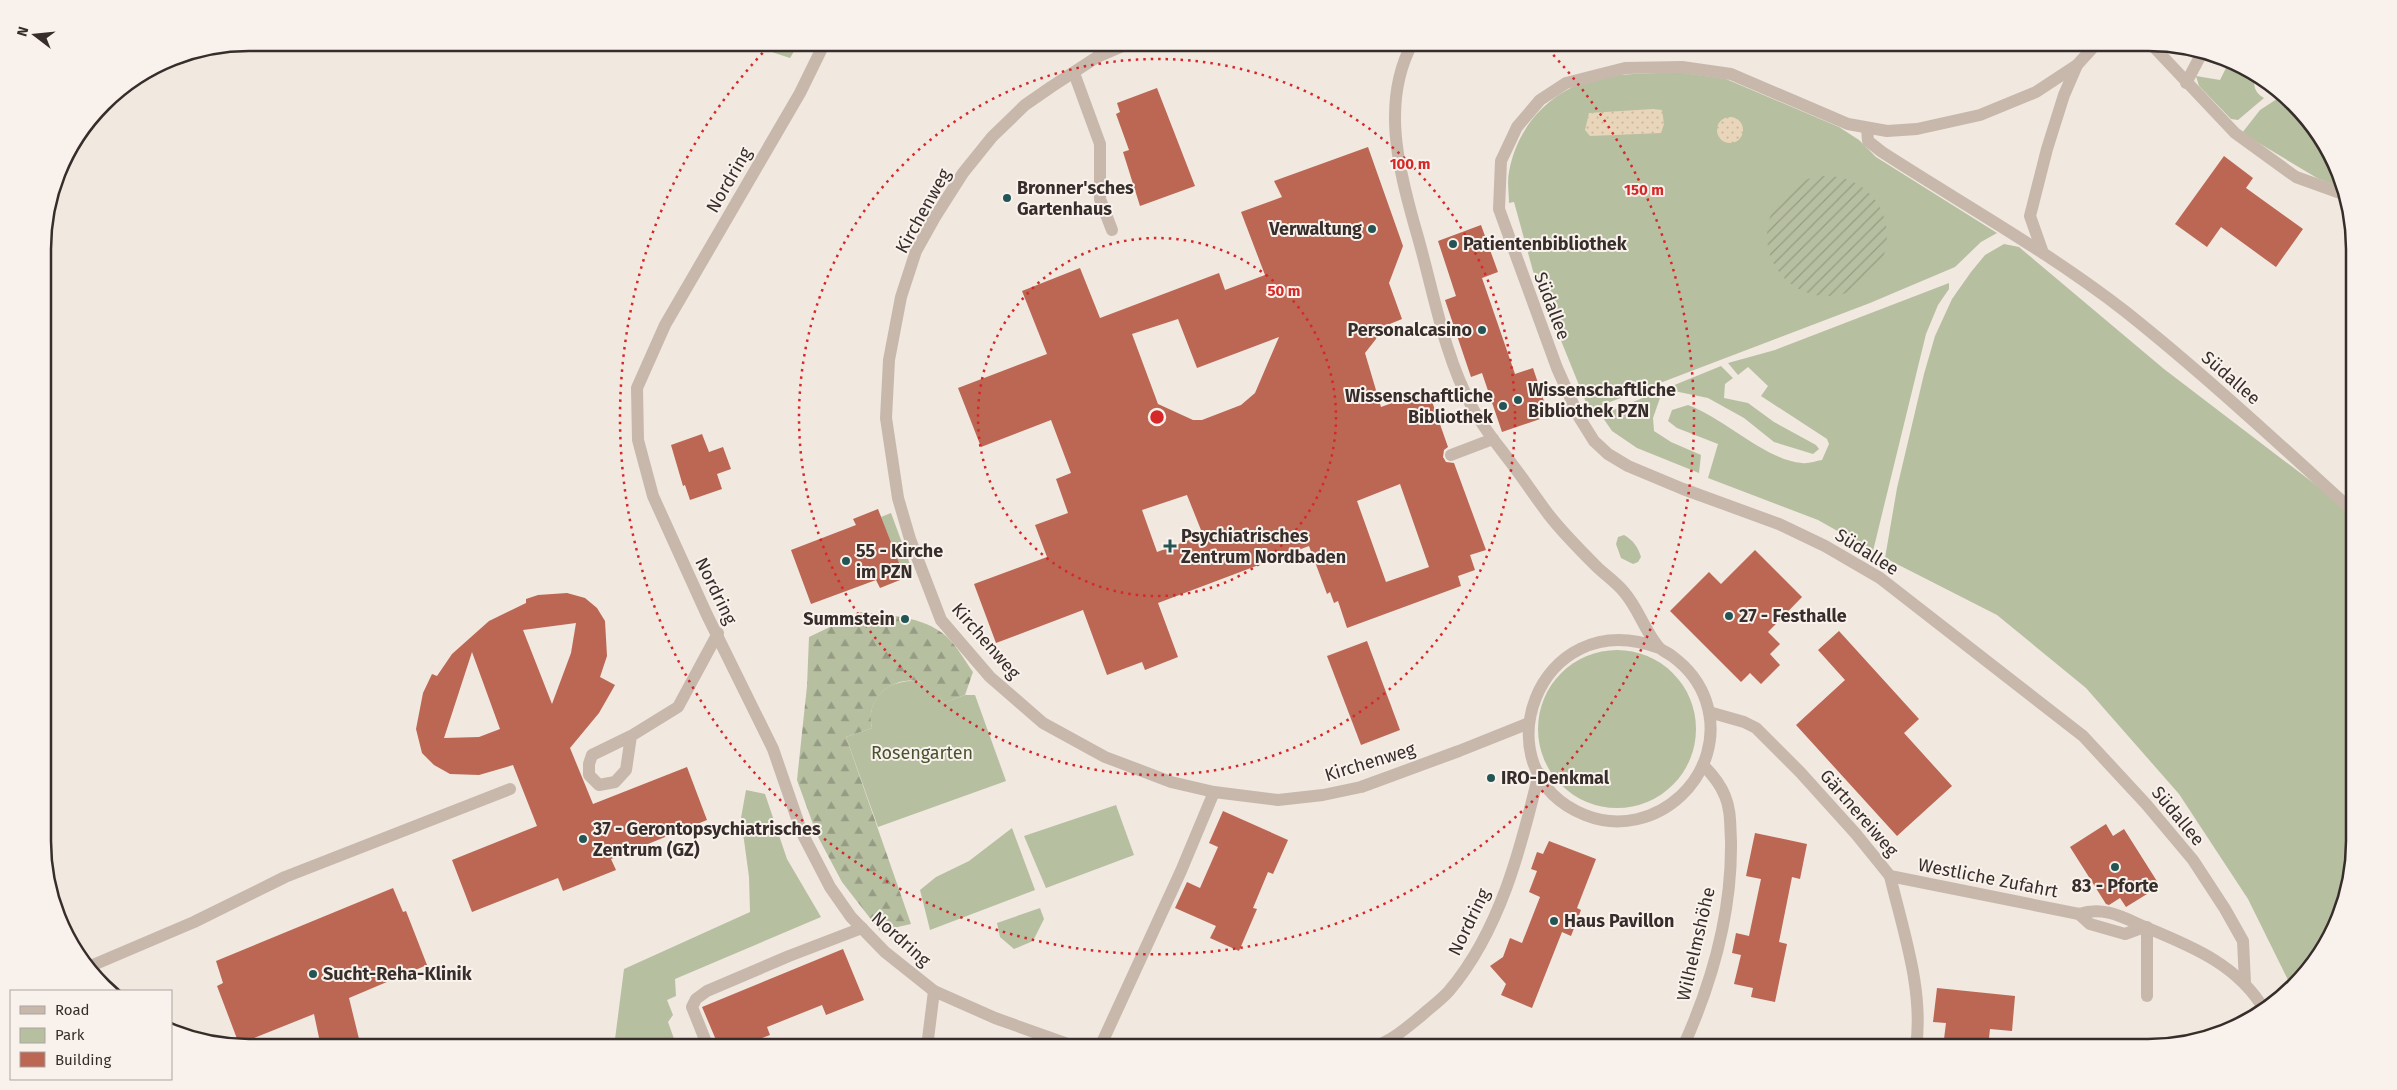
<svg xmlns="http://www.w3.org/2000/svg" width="2397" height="1090" font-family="'Fira Sans',sans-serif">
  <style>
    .green { fill: #b7bfa1 }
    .forest { fill: url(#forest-firs) }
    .sand { fill: url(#sand-dots) }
    .garden { fill: url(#garden-furrows) }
    .building { fill: #bb6754; fill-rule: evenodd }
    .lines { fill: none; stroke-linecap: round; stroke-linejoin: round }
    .lane { stroke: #c8b8ac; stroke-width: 12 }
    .street { stroke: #c8b8ac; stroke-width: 12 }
    .ring { fill: none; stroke: #d62828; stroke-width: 2.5; stroke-dasharray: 2.5 5 }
    .poi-dot { fill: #245555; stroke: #f9f2ec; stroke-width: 2 }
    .labels { text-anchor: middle; stroke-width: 4; stroke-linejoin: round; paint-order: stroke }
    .street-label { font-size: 18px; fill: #372e2b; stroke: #f9f2ec }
    .poi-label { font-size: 18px; font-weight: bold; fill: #372e2b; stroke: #f9f2ec; text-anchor: start }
    .park-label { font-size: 18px; fill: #495330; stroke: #f9f2ec }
    .rim { fill: none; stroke: #372e2b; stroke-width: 2.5 }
    .centre { fill: #d62828; stroke: #f9f2ec; stroke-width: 2.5 }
    .ring-label { font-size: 15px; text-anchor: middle; font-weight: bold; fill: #d62828; stroke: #f9f2ec; stroke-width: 4; stroke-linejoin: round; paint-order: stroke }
  </style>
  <defs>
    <pattern id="forest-firs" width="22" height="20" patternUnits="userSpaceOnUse" patternTransform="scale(1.25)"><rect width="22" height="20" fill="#b7bfa1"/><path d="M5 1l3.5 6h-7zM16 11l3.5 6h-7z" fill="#969c83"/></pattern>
    <pattern id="sand-dots" width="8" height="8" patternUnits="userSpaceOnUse" patternTransform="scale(1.25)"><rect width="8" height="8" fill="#e9d6ba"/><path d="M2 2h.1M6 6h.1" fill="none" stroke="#c8b8a0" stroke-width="1.8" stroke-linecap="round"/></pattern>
    <pattern id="garden-furrows" width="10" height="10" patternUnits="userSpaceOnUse" patternTransform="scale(1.25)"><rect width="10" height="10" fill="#b7bfa1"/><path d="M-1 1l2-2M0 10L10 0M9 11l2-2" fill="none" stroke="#969c83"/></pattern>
  </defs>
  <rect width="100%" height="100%" fill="#f1e8e0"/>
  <!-- green -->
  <g class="green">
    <path d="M744,43H799L790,58Z"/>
    <path d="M2230,60L2256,75C2252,85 2255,93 2264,98L2238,120L2231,119L2199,86L2196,76L2220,80Z"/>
    <path d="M1677,72L1726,79L1839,127L1859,140L1876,157L1997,233L1981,242L1955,267L1870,303L1589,410L1533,271L1514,202L1509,203C1509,193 1507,182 1509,172C1518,121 1557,84 1608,76C1631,73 1654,74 1677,72Z"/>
    <path d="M2283,95C2312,123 2333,149 2344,189L2317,178L2242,133L2260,110Z"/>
    <path d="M2004,244L2019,247L2164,369L2354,514V842L2339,920L2312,967L2291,986L2248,899L2179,794L2086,688L1997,615L1885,558L1897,488L1924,374L1935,336L1952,299L1971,272L1985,255Z"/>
    <path d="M1949,283V289L1938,305L1926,334L1873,551L1818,520L1708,478L1718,444L1677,428L1668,421L1672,410L1688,405C1726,419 1765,460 1802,463C1808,464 1816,461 1822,460L1829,444L1827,439L1761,396L1768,386L1748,367L1738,375L1728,363L1775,350Z"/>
    <path d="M1721,366L1733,378L1725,384L1724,398L1748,403L1774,422L1816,445L1819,449L1813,454L1774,442L1744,418L1708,398L1674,391L1660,398L1653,418L1654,431L1671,442L1701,455L1699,473L1637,448L1612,431L1601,415Z"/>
    <path d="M891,513L911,567L902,571L881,517Z"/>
    <path d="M1624,535C1633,540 1638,547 1641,557L1638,562L1633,564L1621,558L1616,544L1618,537Z"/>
    <circle cx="1617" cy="729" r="79"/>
    <path d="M911,681C929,682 937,687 943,703L965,695H975L1006,781L878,827L846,737L872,728C866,701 884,682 911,681Z"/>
    <path d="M746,790L765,794L787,859L821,917L675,979L676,996L667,1000L673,1015L668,1022L677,1047H614L624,969L750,912L749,877L741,818Z"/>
    <path d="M1116,805L1134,855L1046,888L1024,836Z"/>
    <path d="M1012,828L1035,890L930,930L920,890L936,877L969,861Z"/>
    <path d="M1040,908L1044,919L1033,941L1014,949L1000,937L997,923Z"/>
  </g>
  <!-- forest -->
  <g class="forest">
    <path d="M861,612C891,616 929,616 951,641C959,650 966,662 973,672L965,695L943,703C927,661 861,683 872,728L846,737L911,924L880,931L842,882L817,835L797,780L807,686L809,637Z"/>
    <path d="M44,710H46V875L44,868Z"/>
  </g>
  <!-- sand -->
  <g class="sand">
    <path d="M1653,109L1662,110L1664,124L1661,133L1590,136L1585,130L1589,113Z"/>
    <circle cx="1730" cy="130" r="13"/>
  </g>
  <!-- garden -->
  <circle class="garden" cx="1827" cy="236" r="60"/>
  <!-- building -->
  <g class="building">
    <path d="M1157,88L1195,186L1140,206L1123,152L1129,150L1116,114L1120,112L1117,103Z"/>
    <path d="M1368,147L1403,246L1389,283L1402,319L1380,328L1376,339L1365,353L1381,407L1428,390L1448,447L1444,450L1443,457L1446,462L1454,463L1486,550L1470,555L1475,570L1458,576L1461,586L1347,628L1338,601L1334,603L1330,592L1327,594L1309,546L1158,603L1178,657L1145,670L1142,662L1107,675L1083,610L996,643L974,584L1047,557L1035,525L1068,513L1056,479L1071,473L1051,420L981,447L958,388L1047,354L1022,291L1080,268L1100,318L1219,273L1225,290L1265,275L1241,212L1282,197L1274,181ZM1178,319L1197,368L1279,337L1255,393L1241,405L1202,420H1193L1158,404L1132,334ZM1400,484L1429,567L1386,582L1357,501ZM1187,495L1203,535L1157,552L1142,510Z"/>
    <path d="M2224,156L2253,178L2246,188L2303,229L2276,267L2221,227L2207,247L2175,224Z"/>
    <path d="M1481,225L1498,272L1482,278L1515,374L1533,368L1549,416L1502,432L1482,373L1471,377L1445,300L1456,296L1438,241Z"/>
    <path d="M702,434L709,452L723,447L731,469L717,474L722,489L690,500L685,485L683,486L671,445Z"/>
    <path d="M878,509L905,578L880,588L876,580L811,604L791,550L856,525L853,519Z"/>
    <path d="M1755,550L1802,597L1768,632L1780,644L1770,654L1780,665L1761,684L1750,673L1741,682L1670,611L1709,572L1721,584Z"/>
    <path d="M567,593L585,598L597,608L605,621L607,656L600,677L615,685L599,713L570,748L593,804L687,767L707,820L611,859L616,870L563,891L558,878L472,912L452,860L537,826L513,765L479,775L450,774L434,765L422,753L416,729L423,693L432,674L437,676L452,654L489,621L526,603V599L538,595ZM576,623L571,653L552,704L523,630ZM472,652L500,729L479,737L444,738Z"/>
    <path d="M1839,631L1919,719L1904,733L1952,786L1897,836L1796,725L1845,680L1818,650Z"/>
    <path d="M1367,641L1400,730L1361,745L1327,656Z"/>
    <path d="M1223,811L1288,840L1273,874L1268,872L1253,908L1257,909L1239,951L1210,938L1216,926L1175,908L1187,882L1200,888L1218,847L1209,843Z"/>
    <path d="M2106,824L2113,836L2124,829L2160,886L2126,907L2120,898L2109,905L2106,904L2070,847Z"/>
    <path d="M1755,833L1807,844L1800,879L1792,877L1779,942L1787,944L1775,1002L1751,997L1753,988L1734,984L1741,955L1732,953L1736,933L1749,936L1761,879L1746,876Z"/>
    <path d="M1549,841L1596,859L1577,908L1581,910L1571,936L1562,932L1532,1008L1501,995L1506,984L1490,966L1503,957L1510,938L1522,943L1540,897L1529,892L1537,871L1531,869L1537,852L1543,854Z"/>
    <path d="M393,888L403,912L406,911L427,965L349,998L361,1047H321L314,1014L239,1044L217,986L223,983L216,961Z"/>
    <path d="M843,949L864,1000L826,1015L822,1005L767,1027L770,1035L739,1047H719L702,1007Z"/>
    <path d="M1937,988L2015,996L2012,1031L1990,1029L1988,1047H1943L1946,1023L1933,1022Z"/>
  </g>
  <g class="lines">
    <!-- lane -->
    <g class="lane">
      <path d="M825,42L800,93L665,325L637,388L638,440L653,496L707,615L773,749L802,833L830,887L851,917L885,952L934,991L995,1018L1076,1047"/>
      <path d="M1132,42L1097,57L1051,87L1025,105L992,137L963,173L935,217L916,251L901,297L889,360L886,418L898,498L910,539L941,620L990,677L1043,723L1105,757L1171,782L1214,792L1278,800L1323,795L1361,787L1459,751L1529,723"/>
      <path d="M1413,42C1381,100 1398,167 1415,227C1433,287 1442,351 1472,407C1483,428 1498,445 1512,464C1525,481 1536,498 1549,515C1563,533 1580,550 1596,566C1605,575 1616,582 1624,592C1638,608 1644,629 1657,645C1661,651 1667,652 1672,656C1687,667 1700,683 1706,701C1730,774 1655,843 1585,815C1477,772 1537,602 1659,648"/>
      <path d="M2098,42L2077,65L2036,92L1980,115L1917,129L1887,131L1848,124L1731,74L1682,67L1625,68L1566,83L1540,100L1517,127L1501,161L1499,209L1557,368L1579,417L1594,441L1608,454L1628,466L1683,489L1779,524L1825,546L1880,578L2083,736L2146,804L2193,860L2225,909L2243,941L2245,983"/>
      <path d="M2150,43L2235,133L2296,177L2346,195"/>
      <path d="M1074,73L1100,144V199L1112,230"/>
      <path d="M2186,83L2202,53"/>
      <path d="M1867,128L1868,141L1882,152C1964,205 2049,252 2126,312C2205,375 2279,444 2354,512"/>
      <path d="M2043,253L2030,216L2047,149L2064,95L2077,65"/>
      <path d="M1451,455L1493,439"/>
      <path d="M631,736L626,770L615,782L599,785L589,775V764L592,755L631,736L678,707L718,633"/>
      <path d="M1890,876C1903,931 1924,990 1916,1047"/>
      <path d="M86,968L194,922L285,877L510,789"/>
      <path d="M2147,996V927"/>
      <path d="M708,1047L692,1007L696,999L707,991L789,956L862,928"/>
      <path d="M927,1047L934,991"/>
      <path d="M1100,1047L1181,871L1214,792"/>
      <path d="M1373,1047C1392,1041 1406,1028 1421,1016C1430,1008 1441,1000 1449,991C1500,931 1521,848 1539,773"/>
      <path d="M1683,1047C1712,983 1732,911 1731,841C1730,825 1731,810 1725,796C1720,783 1712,774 1703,765"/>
    </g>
    <!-- street -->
    <g class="street">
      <path d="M1709,712L1744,722L1756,728L1800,772L1856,834L1890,876L2079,914C2104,906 2122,917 2145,927C2191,946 2239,965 2265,1011"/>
      <path d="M2079,914L2090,924L2125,934L2144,927"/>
    </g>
  </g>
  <!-- distance rings -->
  <g class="ring">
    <circle cx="1157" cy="417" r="179"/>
    <circle cx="1157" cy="417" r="358"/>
    <path d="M1543 44A537 537 0 1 1 771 44"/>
  </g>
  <!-- markers -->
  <g class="poi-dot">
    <circle cx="1007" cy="198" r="5"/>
    <circle cx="1372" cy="229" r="5"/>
    <circle cx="1453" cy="244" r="5"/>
    <circle cx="1482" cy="330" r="5"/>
    <circle cx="1518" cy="400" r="5"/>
    <circle cx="1503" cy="406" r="5"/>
    <path d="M1167.5 538.5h5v5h5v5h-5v5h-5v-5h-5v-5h5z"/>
    <circle cx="846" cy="561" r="5"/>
    <circle cx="1729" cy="616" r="5"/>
    <circle cx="905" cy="619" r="5"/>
    <circle cx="1491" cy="778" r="5"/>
    <circle cx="583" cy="839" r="5"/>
    <circle cx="2115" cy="867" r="5"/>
    <circle cx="1554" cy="921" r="5"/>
    <circle cx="313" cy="974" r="5"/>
  </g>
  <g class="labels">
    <!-- street labels -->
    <g class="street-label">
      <text transform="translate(729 180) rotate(-60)" y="6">Nordring</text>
      <text transform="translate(923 211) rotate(-61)" y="6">Kirchenweg</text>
      <text transform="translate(1552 306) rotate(69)" y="6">Südallee</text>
      <text transform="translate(2231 378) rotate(41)" y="6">Südallee</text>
      <text transform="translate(1867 552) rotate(32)" y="6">Südallee</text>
      <text transform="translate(716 591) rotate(64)" y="6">Nordring</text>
      <text transform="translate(986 641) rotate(49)" y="6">Kirchenweg</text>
      <text transform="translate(1370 762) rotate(-17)" y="6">Kirchenweg</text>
      <text transform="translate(1859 813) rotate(49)" y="6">Gärtnereiweg</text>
      <text transform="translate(2178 816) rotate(50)" y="6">Südallee</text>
      <text transform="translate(1988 878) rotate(11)" y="6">Westliche Zufahrt</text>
      <text transform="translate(1469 922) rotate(-64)" y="6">Nordring</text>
      <text transform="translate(901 939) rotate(42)" y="6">Nordring</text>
      <text transform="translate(1696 944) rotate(-77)" y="6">Wilhelmshöhe</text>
    </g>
    <!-- poi labels -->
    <g class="poi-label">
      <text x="1017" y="194">Bronner'sches<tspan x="1017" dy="21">Gartenhaus</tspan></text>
      <text x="1362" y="235" text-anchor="end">Verwaltung</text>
      <text x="1463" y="250">Patientenbibliothek</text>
      <text x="1472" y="336" text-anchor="end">Personalcasino</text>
      <text x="1528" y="396">Wissenschaftliche<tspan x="1528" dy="21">Bibliothek PZN</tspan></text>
      <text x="1493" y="402" text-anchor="end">Wissenschaftliche<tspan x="1493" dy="21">Bibliothek</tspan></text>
      <text x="1181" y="542">Psychiatrisches<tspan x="1181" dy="21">Zentrum Nordbaden</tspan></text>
      <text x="856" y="557">55 - Kirche<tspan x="856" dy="21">im PZN</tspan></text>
      <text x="1739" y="622">27 - Festhalle</text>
      <text x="895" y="625" text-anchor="end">Summstein</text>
      <text x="1501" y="784">IRO-Denkmal</text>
      <text x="593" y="835">37 - Gerontopsychiatrisches<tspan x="593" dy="21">Zentrum (GZ)</tspan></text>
      <text x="2115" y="892" text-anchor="middle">83 - Pforte</text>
      <text x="1564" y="927">Haus Pavillon</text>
      <text x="323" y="980">Sucht-Reha-Klinik</text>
    </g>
    <!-- park labels -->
    <g class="park-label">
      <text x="922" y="759">Rosengarten</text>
    </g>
  </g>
  <!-- crop -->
  <path d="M0 0H2397V1090H0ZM249 51H2148A198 198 0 0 1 2346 249V841A198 198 0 0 1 2148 1039H249A198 198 0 0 1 51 841V249A198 198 0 0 1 249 51Z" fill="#f9f2ec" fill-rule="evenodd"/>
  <path class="rim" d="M249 51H2148A198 198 0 0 1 2346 249V841A198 198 0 0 1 2148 1039H249A198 198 0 0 1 51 841V249A198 198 0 0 1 249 51Z"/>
  <circle cx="1157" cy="417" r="8" class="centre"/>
  <g class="ring-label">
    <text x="1410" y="169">100 m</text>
    <text x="1644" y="195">150 m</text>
    <text x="1284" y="296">50 m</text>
  </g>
  <!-- legend -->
  <rect x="10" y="990" width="162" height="90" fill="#f9f2ec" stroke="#aba49f"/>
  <rect x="20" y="1006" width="25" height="8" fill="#c8b8ac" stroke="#aba49f"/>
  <text x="55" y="1015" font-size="15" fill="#372e2b">Road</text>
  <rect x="20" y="1028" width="25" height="15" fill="#b7bfa1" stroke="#aba49f"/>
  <text x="55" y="1040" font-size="15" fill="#372e2b">Park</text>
  <rect x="20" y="1052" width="25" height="15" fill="#bb6754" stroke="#aba49f"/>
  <text x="55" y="1065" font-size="15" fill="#372e2b">Building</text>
  <!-- north arrow -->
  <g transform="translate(35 35) rotate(286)" stroke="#f9f2ec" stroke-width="4" paint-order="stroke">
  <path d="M0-4L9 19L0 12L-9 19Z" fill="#372e2b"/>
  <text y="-8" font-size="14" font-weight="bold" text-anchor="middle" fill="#372e2b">N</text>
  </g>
</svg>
